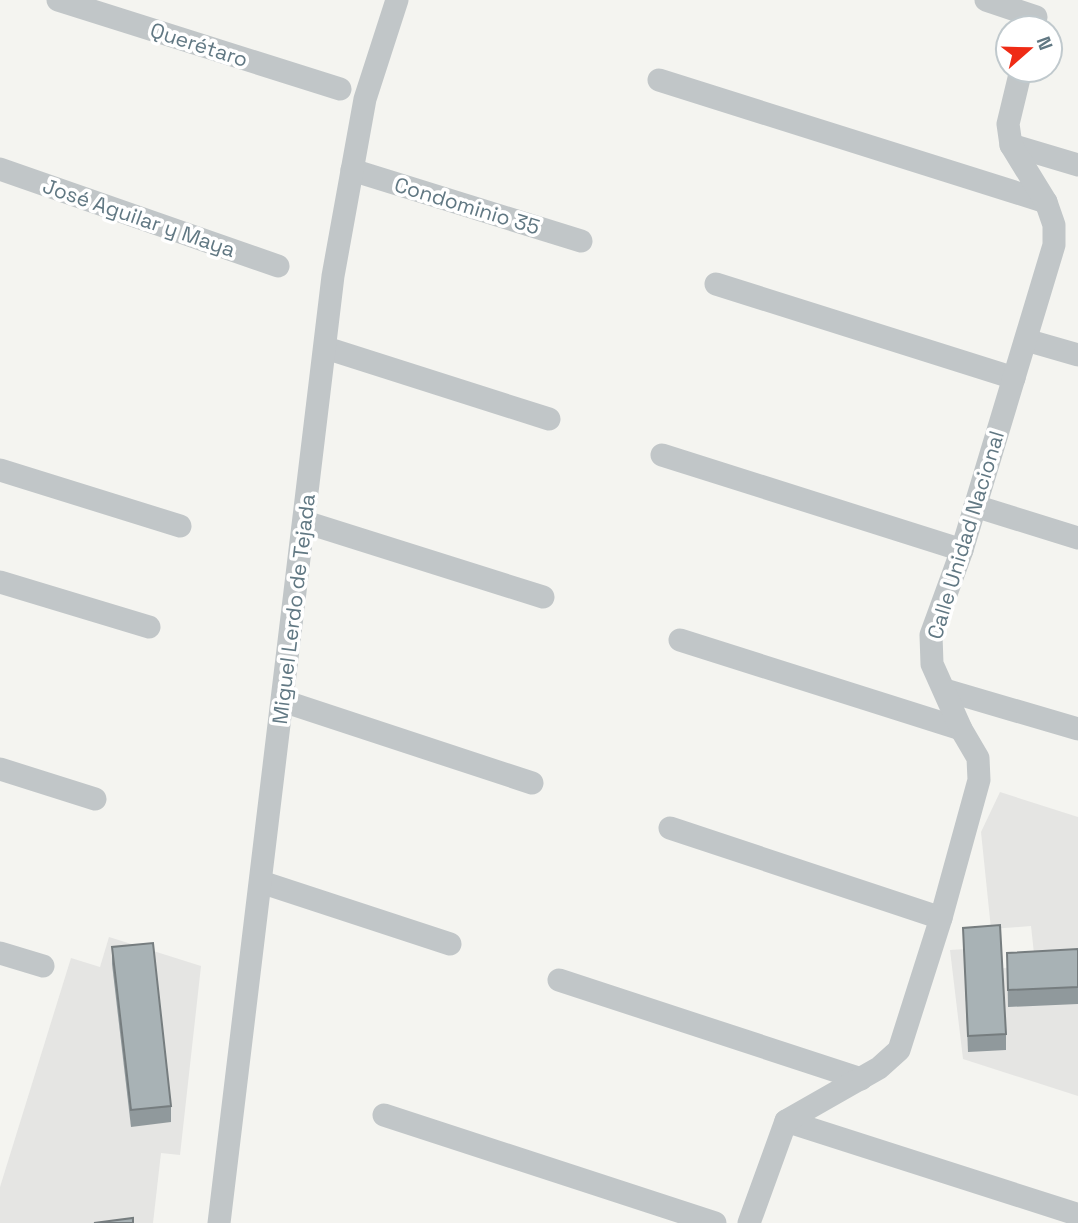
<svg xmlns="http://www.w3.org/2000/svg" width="1078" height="1223" font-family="'Space Grotesk',sans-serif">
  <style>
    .built { fill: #e5e5e3 }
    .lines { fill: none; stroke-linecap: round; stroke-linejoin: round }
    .minor { stroke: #c1c6c8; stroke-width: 23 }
    .wall { fill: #90999c }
    .building { fill: #a8b2b5; stroke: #767d7f; stroke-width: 2 }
    .labels { text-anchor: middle; stroke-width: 7; stroke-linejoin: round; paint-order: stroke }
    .street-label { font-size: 21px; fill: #617883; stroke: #fff }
  </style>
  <rect width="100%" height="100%" fill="#f4f4f0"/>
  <!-- built -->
  <g class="built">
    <path d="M1000,792L1078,817V1096L963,1059L950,950L997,947L999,969L1035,963L1031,926L991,929L981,832Z"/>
    <path d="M109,937L201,966L180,1155L161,1153L153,1223H0V1187L71,958L100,967Z"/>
  </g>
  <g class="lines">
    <!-- minor -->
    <g class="minor">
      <path d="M58,0L340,89"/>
      <path d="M986,0L1036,17"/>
      <path d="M659,80L1046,202"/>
      <path d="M1011,145L1078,165"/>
      <path d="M0,169L278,266"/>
      <path d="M352,170L581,241"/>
      <path d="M716,284L1014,378"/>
      <path d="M1026,340L1078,355"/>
      <path d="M326,348L549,419"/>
      <path d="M662,455L962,550"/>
      <path d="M0,470L180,526"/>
      <path d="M975,506L1078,538"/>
      <path d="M305,522L543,597"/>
      <path d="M0,582L149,627"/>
      <path d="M680,640L961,729"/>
      <path d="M945,690L1078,729"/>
      <path d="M283,701L532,783"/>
      <path d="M0,769L95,799"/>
      <path d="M670,828L941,918"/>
      <path d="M261,882L450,944"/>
      <path d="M0,953L43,966"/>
      <path d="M559,980L861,1079"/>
      <path d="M384,1115L715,1223"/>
      <path d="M786,1121L1076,1214"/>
      <path d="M219,1223L333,276L365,99L397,0"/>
      <path d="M749,1223L786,1121L879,1068L899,1050L941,918L979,780L978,758L961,729L932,664L931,635L962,550L1054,245V225L1046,202L1011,145L1008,124L1021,70"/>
    </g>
  </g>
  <!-- wall -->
  <g class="wall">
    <path d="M963,928L1006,1034V1050L968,1052Z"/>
    <path d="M112,947L171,1106V1122L131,1127L112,964Z"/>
    <path d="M1078,949V1004L1008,1007L1007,953Z"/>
  </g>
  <!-- building -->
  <g class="building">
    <path d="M1000,925L1006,1034L968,1036L963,928Z"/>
    <path d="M153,943L171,1106L131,1110L112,947Z"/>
    <path d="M1078,949V987L1008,990L1007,953Z"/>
    <path d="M133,1218V1223H94Z"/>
  </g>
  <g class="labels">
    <!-- street labels -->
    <g class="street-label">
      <text transform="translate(199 45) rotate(18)" y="7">Querétaro</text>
      <text transform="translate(467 206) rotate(17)" y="7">Condominio 35</text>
      <text transform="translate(139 218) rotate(19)" y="7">José Aguilar y Maya</text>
      <text transform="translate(966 535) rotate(-73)" y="7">Calle Unidad Nacional</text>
      <text transform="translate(294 609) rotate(-83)" y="7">Miguel Lerdo de Tejada</text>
    </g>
  </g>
  <!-- north arrow -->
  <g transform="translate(1029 49) rotate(70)"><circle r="33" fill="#ffffff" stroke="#c0c9cd" stroke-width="2"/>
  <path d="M0-5L12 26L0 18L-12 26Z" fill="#ef2b15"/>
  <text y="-10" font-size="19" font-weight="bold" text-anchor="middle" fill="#617883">N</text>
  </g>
</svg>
